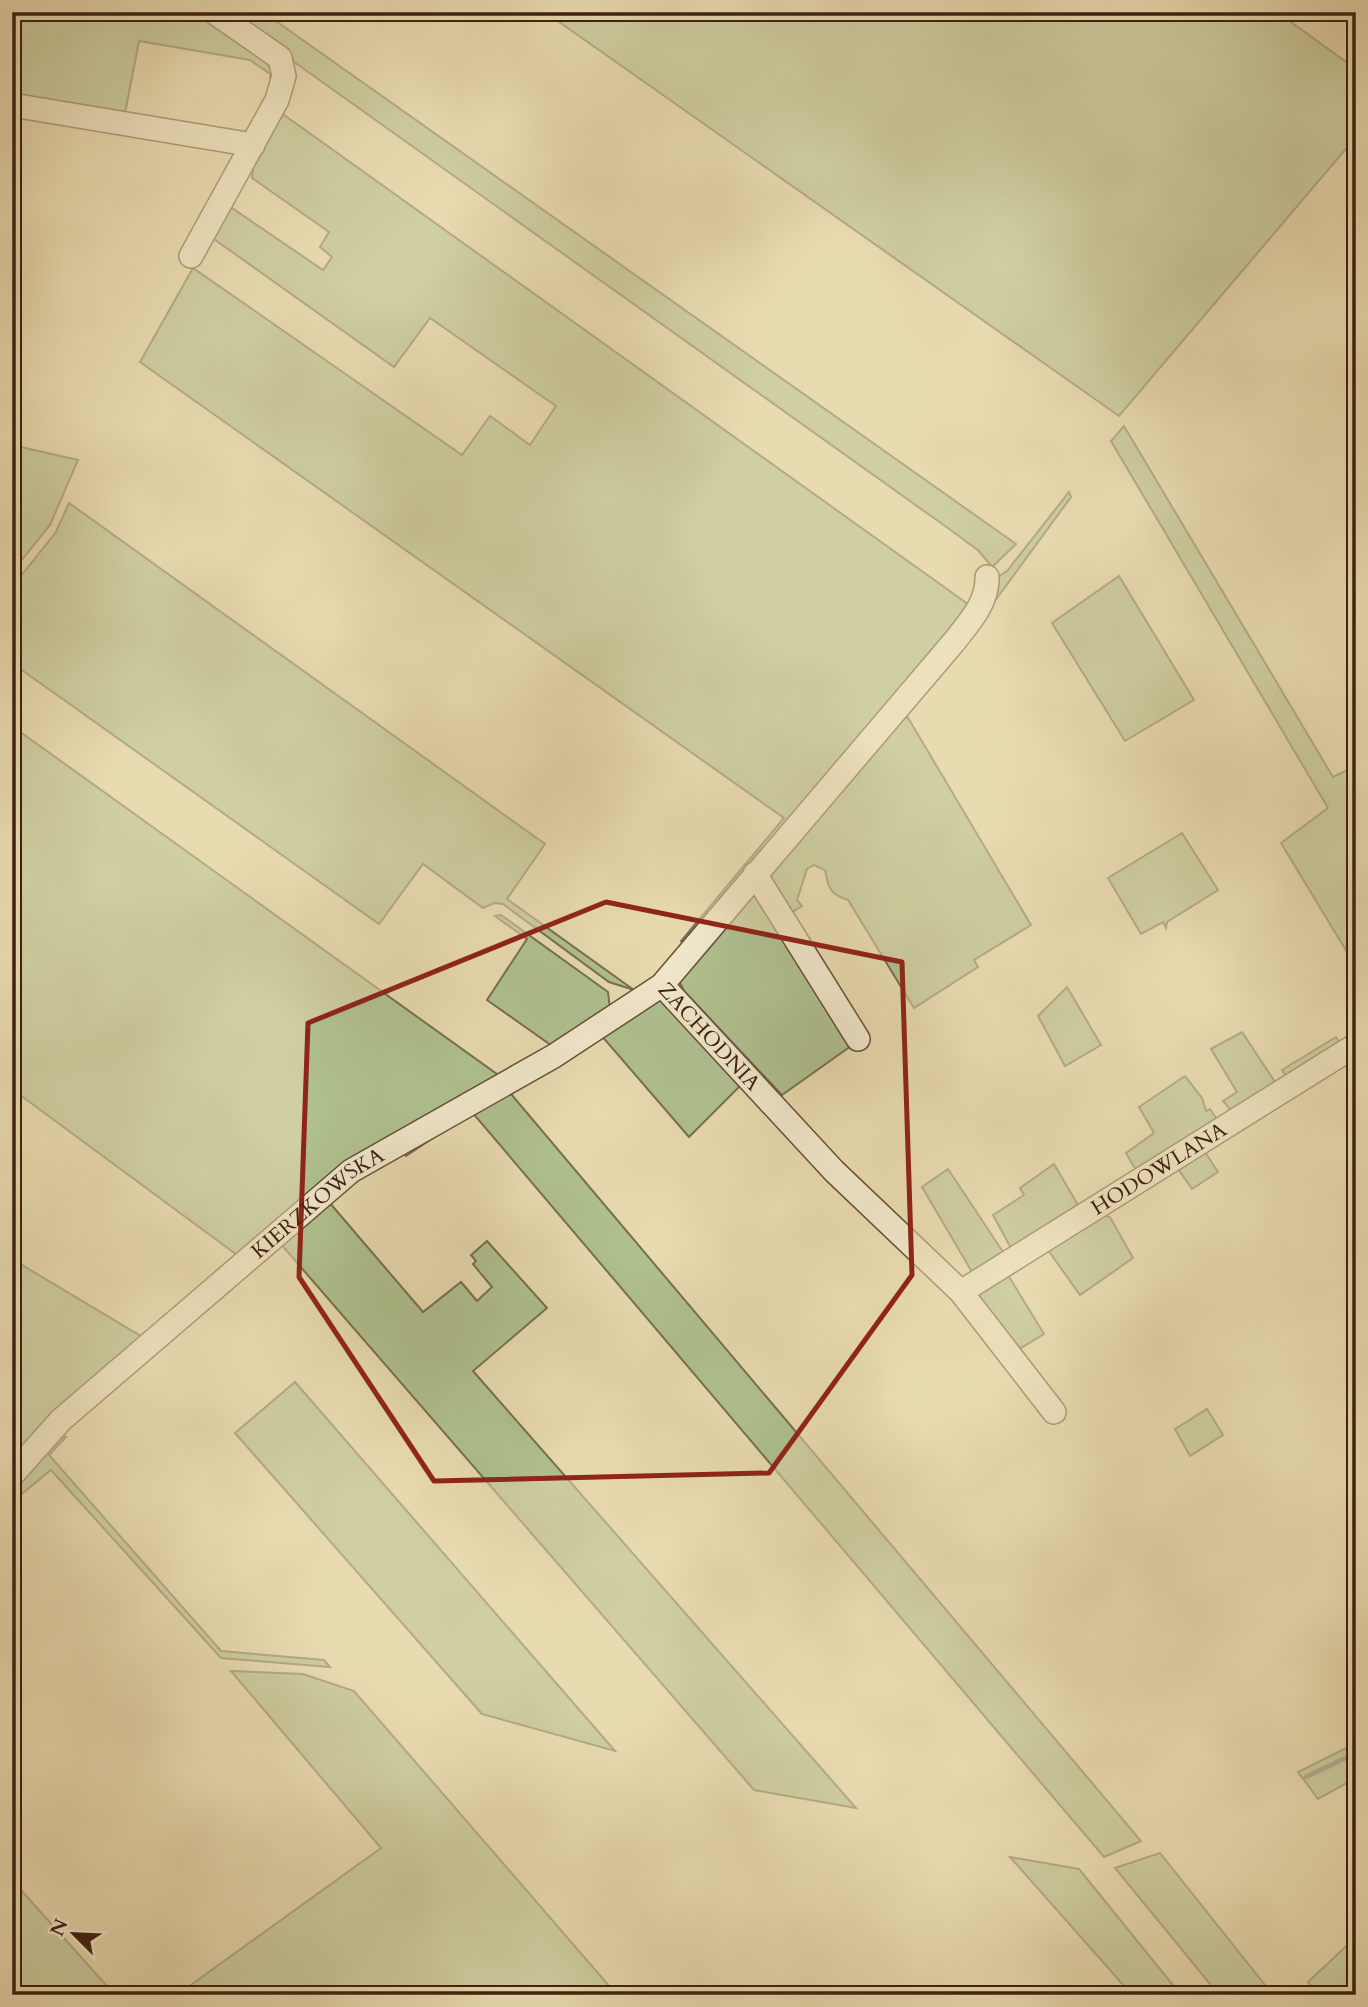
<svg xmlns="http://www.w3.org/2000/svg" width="1368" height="2007" font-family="Cardo,serif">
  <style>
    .green { fill: #b0c190; stroke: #767050; stroke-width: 2 }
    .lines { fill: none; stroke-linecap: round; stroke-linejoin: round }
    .stream { stroke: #737d6d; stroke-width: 5 }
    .minor-casing { stroke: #684f37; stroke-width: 26 }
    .minor { stroke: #f1e8cc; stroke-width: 23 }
    .marked { fill: none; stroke: #8f2418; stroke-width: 5; stroke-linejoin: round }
    .labels { text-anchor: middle; stroke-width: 7; stroke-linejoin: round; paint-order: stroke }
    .street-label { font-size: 21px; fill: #3d200f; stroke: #f1e8cc }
  </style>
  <rect width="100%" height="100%" fill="#e9dbb0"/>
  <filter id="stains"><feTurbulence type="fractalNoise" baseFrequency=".00286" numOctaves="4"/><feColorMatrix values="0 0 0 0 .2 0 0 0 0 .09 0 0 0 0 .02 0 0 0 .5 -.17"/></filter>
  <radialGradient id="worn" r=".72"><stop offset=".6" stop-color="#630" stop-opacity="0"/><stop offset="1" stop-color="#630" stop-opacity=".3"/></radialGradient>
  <!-- green -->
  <g class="green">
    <path d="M12,12H198L255,49L272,70L276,81L272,99L258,127L252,133H243C263,122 273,96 270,74L250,60L139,41L125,113L12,94Z"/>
    <path d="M224,12H263L1016,544L992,567L979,551L952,531Z"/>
    <path d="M545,12H1277L1356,69V137L1119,416Z"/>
    <path d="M280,112L972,607L687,946L681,941L784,818L140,362L193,268L462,455L490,416L530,445L556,406L430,318L394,367L211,237L229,206L323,270L332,257L320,247L329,232L252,178L254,158Z"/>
    <path d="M1124,426L1333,777L1356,766V967L1281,843L1328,808L1111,441Z"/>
    <path d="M12,445L78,460L50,525L12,572Z"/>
    <path d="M1069,492L1071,497L975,628L996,578L1007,571Z"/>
    <path d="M69,503L545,844L507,899L634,990L609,982L503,904L494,903L483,908L423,864L379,924L12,663V587L56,532Z"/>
    <path d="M1119,576L1194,700L1125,741L1052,623Z"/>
    <path d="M904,711L1031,925L974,960L978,967L914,1008L848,900C830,895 828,887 825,870L814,865L807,869L797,900L802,906L789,914L767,877Z"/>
    <path d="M12,726L501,1077L336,1171L237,1255L12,1089Z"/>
    <path d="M1182,833L1218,890L1167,922L1166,928L1163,922L1141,934L1108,878Z"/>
    <path d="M757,887L851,1046L782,1095L684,991L679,981Z"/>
    <path d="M501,915L608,992L610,1009L555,1048L487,1000L527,939L495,916Z"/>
    <path d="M1067,987L1101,1045L1065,1066L1038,1016Z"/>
    <path d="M664,999L744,1082L689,1137L601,1035L511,1094L1141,1841L1104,1857L472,1112L406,1156L402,1152L649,1001Z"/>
    <path d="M1242,1032L1277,1085L1233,1113L1223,1101L1237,1092L1211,1049Z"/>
    <path d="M1336,1037L1342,1046L1286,1076L1282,1070Z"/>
    <path d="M1185,1076L1202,1098L1206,1111L1210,1109L1218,1121L1137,1172L1126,1153L1154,1133L1139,1107Z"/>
    <path d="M1205,1152L1218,1172L1192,1189L1178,1169Z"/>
    <path d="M1054,1164L1078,1205L1011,1248L993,1215L1024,1195L1020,1188Z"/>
    <path d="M948,1169L1003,1252L972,1272L922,1187Z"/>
    <path d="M329,1202L423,1312L461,1282L477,1301L492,1287L473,1264L476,1261L471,1255L487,1241L547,1308L473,1371L856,1808L754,1790L279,1242Z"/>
    <path d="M1103,1215L1110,1217L1133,1258L1080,1295L1048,1250Z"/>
    <path d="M12,1259L144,1338L12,1460Z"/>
    <path d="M1008,1275L1044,1334L1016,1351L976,1296Z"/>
    <path d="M295,1382L615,1751L482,1714L235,1433Z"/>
    <path d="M1207,1409L1223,1435L1190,1456L1175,1429Z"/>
    <path d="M59,1436L66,1437L49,1455L221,1651L324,1660L330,1667L221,1658L51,1470L12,1502V1486Z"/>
    <path d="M231,1671L303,1674L354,1691L617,1995H177L381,1848Z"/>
    <path d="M1356,1743V1778L1318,1799L1298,1772Z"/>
    <path d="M1160,1853L1273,1995H1219L1115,1868Z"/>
    <path d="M1010,1857L1079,1869L1181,1995H1132Z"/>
    <path d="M12,1880L115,1995H12Z"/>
    <path d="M1356,1937V1995H1319L1308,1982Z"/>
  </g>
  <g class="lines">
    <!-- stream -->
    <path class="stream" d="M1306,1777L1356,1753"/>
    <defs>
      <g id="minor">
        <path d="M12,105L253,145"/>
        <path d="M191,256L277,100L284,76L280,58L214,12"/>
        <path d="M755,874L858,1039"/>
        <path id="s1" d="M662,985L834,1171L961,1292L1054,1412"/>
        <path id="s2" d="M961,1292L1356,1045"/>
        <path id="s3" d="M12,1475L61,1420L351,1171L554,1056L662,985L953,643C968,624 988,603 987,577"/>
      </g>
    </defs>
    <!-- minor casing -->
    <use href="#minor" class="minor-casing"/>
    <!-- minor -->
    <use href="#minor" class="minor"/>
  </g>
  <!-- marked area -->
  <path d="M0 0H1368V2007H0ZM606,902L902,962L912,1275L769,1473L434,1481L299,1277L308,1023Z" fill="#e9dbb0" fill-opacity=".55" fill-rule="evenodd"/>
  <path class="marked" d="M606,902L902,962L912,1275L769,1473L434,1481L299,1277L308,1023Z"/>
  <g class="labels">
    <!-- street labels -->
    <g class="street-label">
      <text dy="7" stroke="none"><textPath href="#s1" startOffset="70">ZACHODNIA</textPath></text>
      <text dy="7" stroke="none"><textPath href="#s2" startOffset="233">HODOWLANA</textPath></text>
      <text dy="7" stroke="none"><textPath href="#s3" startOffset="410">KIERZKOWSKA</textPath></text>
    </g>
  </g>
  <!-- margin -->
  <rect width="1368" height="2007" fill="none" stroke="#e9dbb0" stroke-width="42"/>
  <rect x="14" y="14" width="1340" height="1979" fill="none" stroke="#3d200f" stroke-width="3.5"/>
  <rect x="21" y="21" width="1326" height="1965" fill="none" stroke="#3d200f" stroke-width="2"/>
  <!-- north arrow -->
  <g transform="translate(74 1934) rotate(294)" stroke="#f1e8cc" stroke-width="5" paint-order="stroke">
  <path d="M0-5L12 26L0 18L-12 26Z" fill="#3d200f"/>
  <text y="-10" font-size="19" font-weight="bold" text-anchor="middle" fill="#3d200f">N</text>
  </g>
  <rect width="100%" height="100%" filter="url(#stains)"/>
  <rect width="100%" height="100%" fill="url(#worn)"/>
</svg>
